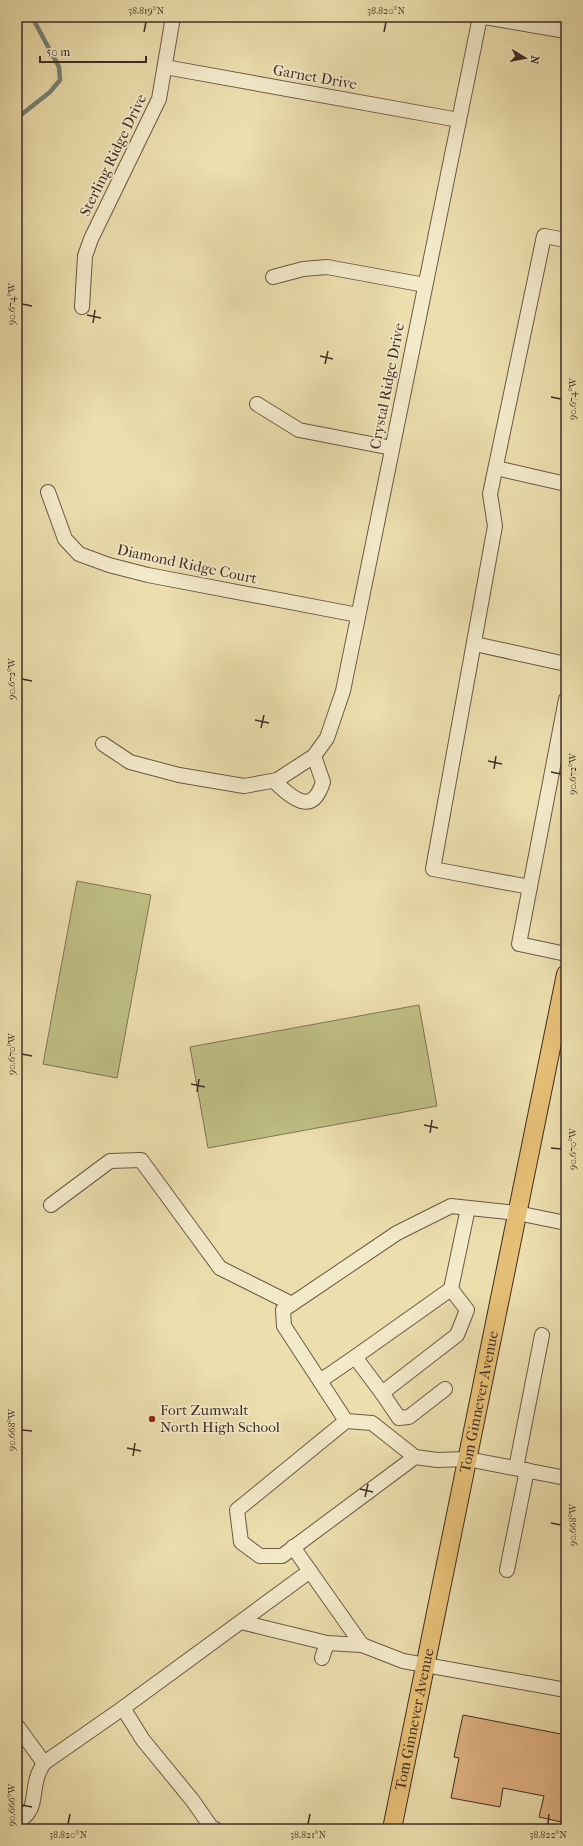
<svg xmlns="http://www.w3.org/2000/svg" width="583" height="1846" font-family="'IM FELL French Canon',serif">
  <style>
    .green { fill: #bfbf85; stroke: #7f7654 }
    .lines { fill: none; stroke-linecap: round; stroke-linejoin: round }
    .stream { stroke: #758376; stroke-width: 4.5 }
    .building { fill: #e1b282; stroke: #3f2d24 }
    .minor-casing { stroke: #6a5946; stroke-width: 16 }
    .major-casing { stroke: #3f2d24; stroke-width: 20 }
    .minor { stroke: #f3eaca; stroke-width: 14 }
    .major { stroke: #e6bf76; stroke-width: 18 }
    .ticks { fill: none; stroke: #3f2d24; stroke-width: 1.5 }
    .poi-dot { fill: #8f2418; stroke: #f3eaca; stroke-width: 1.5 }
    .labels { text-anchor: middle; stroke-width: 3.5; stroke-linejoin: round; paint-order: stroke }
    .street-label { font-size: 15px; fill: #3f2d24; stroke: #f3eaca }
    .poi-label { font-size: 15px; fill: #3f2d24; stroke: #f3eaca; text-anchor: start }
    .neatline { fill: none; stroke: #3f2d24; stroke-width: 1.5 }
    .ticks-label { font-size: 10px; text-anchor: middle; fill: #3f2d24 }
  </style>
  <rect width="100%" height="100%" fill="#ecdead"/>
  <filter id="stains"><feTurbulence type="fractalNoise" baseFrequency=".005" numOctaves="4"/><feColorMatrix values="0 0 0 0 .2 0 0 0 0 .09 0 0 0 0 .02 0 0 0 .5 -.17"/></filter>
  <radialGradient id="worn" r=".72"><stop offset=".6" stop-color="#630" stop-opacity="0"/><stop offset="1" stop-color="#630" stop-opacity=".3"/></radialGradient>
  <!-- green -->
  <g class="green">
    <path d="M77,881L151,895L117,1078L43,1064Z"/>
    <path d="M419,1005L437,1106L208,1148L190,1047Z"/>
  </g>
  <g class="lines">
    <!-- stream -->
    <path class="stream" d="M17,118L50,92L60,80L59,67L32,17"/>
  </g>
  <!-- building -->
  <path class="building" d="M463,1715L566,1735V1823L539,1817L544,1796L503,1788L500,1807L451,1798L459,1758L454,1757Z"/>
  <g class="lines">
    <defs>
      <g id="minor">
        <path d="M484,17L566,31"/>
        <path d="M165,67L459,120"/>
        <path d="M273,277L303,269L327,267L425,285"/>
        <path d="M82,307L85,256L91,239L159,99L173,17"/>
        <path d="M257,404L299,430L392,448"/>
        <path d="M496,468L566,484"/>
        <path d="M48,492L65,539L79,554L109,565L148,575L358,615"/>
        <path d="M475,644L566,664"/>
        <path d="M566,699L519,944L566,954"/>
        <path d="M103,744L130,762L179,775L244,786L277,780L314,756L327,738L343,691L480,17"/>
        <path d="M274,781C292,798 312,817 323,782L314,756"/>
        <path d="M530,887L433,869L495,526L490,494L544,236L566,240"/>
        <path d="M51,1205L110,1161L141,1160L220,1268L292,1304"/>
        <path d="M355,1357L451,1289"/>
        <path d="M320,1381L355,1357L382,1393"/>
        <path d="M445,1389L409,1417L399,1418L382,1393L457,1335L467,1310L451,1289L468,1208"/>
        <path d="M346,1421L284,1326L283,1310L397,1233L451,1206L517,1213L566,1223"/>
        <path d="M415,1457L282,1556H260L241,1542L237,1510L346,1421L372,1423L415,1457L437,1460L467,1459L566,1478"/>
        <path d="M516,1468L542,1335"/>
        <path d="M507,1570L527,1470"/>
        <path d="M241,1622L327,1643L362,1645L293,1547"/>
        <path d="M362,1645L403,1661L566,1690"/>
        <path d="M322,1658L327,1643"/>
        <path d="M17,1726L44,1763L123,1708"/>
        <path d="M17,1823C38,1808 31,1799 37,1778C38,1773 41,1768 44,1763"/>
        <path d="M215,1829L211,1827L193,1801L143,1740L123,1708L310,1571"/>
      </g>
      <g id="major">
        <path id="s1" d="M392,1829L566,974"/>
      </g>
    </defs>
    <!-- minor casing -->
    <use href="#minor" class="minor-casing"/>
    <!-- major casing -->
    <use href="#major" class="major-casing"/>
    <!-- minor -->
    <use href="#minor" class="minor"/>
    <!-- major -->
    <use href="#major" class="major"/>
  </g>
  <!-- ticks -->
  <path class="ticks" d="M144,32L146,22M384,32L386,22M22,304L32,306M87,315L101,318M93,323L95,310M320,356L333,359M325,364L328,351M551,397L561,399M22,679L32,681M255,720L269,723M261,728L264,715M488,761L502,764M494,769L496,756M551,772L561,774M22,1054L32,1056M191,1084L205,1087M197,1092L199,1079M424,1125L438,1128M430,1133L432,1120M551,1148L561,1149M22,1430L32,1431M127,1448L141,1451M133,1456L135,1443M360,1489L373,1492M365,1497L368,1484M551,1523L561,1525M22,1805L32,1807M68,1824L70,1814M308,1824L310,1814M548,1824L549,1814"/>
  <!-- markers -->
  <circle class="poi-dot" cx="152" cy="1419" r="4"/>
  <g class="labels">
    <!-- street labels -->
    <g class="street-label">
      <text transform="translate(315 77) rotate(10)" y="5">Garnet Drive</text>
      <text transform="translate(113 155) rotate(-64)" y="5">Sterling Ridge Drive</text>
      <text transform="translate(387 386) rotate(-79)" y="5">Crystal Ridge Drive</text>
      <text transform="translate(187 564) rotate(12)" y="5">Diamond Ridge Court</text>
      <text dy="5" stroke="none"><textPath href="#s1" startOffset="436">Tom Ginnever Avenue</textPath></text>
      <text dy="5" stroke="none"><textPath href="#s1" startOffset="112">Tom Ginnever Avenue</textPath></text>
    </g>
    <!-- poi labels -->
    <g class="poi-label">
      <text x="160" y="1415">Fort Zumwalt<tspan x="160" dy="17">North High School</tspan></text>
    </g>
  </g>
  <!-- margin -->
  <rect width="583" height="1846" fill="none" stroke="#ecdead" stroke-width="44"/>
  <!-- north arrow -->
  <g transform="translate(525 58) rotate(100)" stroke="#f3eaca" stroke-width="3" paint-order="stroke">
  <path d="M0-3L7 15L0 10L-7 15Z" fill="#3f2d24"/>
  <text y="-6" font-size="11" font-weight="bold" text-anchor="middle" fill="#3f2d24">N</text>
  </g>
  <!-- scale -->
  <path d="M40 56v6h106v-6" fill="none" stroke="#3f2d24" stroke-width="2"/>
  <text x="46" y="56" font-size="12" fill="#3f2d24" stroke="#f3eaca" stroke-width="3" paint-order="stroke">50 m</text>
  <rect x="22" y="22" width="539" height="1802" class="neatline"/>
  <g class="ticks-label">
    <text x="146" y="14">38.819°N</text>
    <text x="386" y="14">38.820°N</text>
    <text transform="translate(11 304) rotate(-90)" y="4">90.674°W</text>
    <text transform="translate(572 399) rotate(-90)" y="4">90.674°W</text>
    <text transform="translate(11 679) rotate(-90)" y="4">90.672°W</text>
    <text transform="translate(572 774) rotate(-90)" y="4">90.672°W</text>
    <text transform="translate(11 1054) rotate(-90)" y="4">90.670°W</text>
    <text transform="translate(572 1149) rotate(-90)" y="4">90.670°W</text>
    <text transform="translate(11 1430) rotate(-90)" y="4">90.668°W</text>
    <text transform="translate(572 1525) rotate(-90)" y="4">90.668°W</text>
    <text transform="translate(11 1805) rotate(-90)" y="4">90.666°W</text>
    <text x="68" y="1838">38.820°N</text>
    <text x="308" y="1838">38.821°N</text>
    <text x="548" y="1838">38.822°N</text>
  </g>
  <rect width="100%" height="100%" filter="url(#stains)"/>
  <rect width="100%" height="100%" fill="url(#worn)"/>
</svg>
